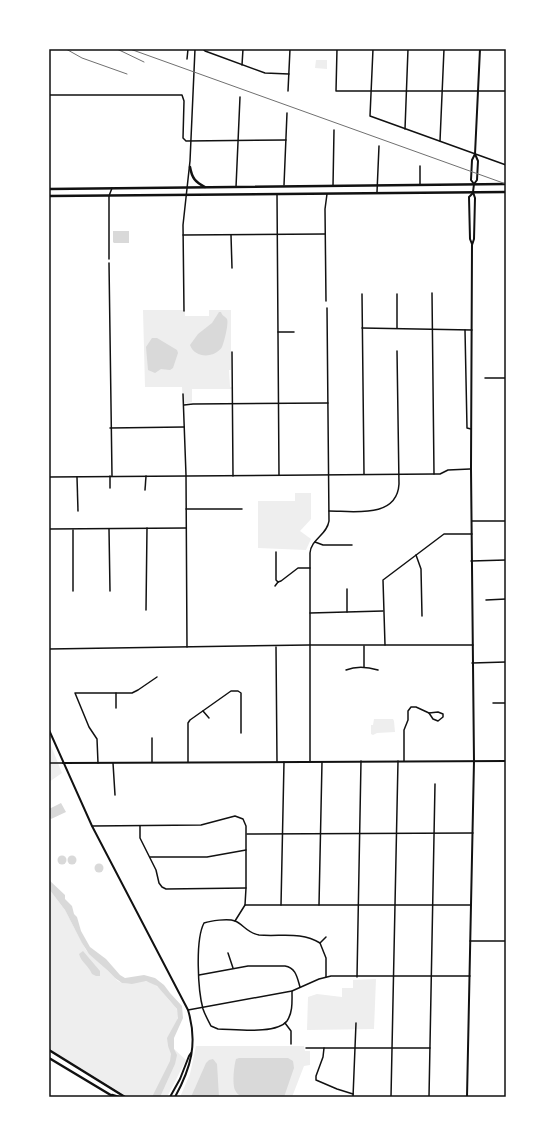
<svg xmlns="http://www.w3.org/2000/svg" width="555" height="1146" font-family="'Titillium Web',sans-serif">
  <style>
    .green { fill: #eee }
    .water { fill: #d9d9d9 }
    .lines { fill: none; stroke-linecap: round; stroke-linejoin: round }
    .minor { stroke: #111; stroke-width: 1.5 }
    .tertiary { stroke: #111; stroke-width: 2 }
    .secondary { stroke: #111; stroke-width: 2 }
    .primary { stroke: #111; stroke-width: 2.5 }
    .rail { stroke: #707070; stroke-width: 1 }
    .neatline { fill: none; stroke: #111; stroke-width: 1.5 }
  </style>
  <rect width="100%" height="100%" fill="#fff"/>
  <!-- green -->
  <g class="green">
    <path d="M316,60H327V69L315,68Z"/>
    <path d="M143,310H185V316H209V310H231V370H229L230,387H232V389H192V402L183,404L182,387H145Z"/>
    <path d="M295,493H311V519L300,531L311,539L306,550L258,548V501H295Z"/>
    <path d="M374,719H393L394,721L395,732L377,733L373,735L371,734V725H373Z"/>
    <path d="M49,741L62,773L49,782Z"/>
    <path d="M49,889L65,910L86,950L118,981C127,986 134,982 143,981C155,980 163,993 170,1001C173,1005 178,1008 178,1014C179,1026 166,1033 168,1046L174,1049L186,1060L167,1097H128L49,1049Z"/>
    <path d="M376,979L374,1029L307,1030L308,997L317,994L342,997V988H353V980Z"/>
    <path d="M196,1046H304L305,1051H310V1065L304,1066L292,1097H180L190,1074Z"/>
  </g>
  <!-- water -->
  <g class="water">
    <path d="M113,231H129V243H114L113,242Z"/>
    <path d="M219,312H221C222,316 225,316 227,319C229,323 224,343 222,347C215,358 195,359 190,345L198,334L212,323Z"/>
    <path d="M152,338H157L177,350L178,353L173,368L170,370L161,369L155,373L148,370L146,347Z"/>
    <path d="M61,803L66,812L51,819L49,816V809Z"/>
    <circle cx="62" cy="860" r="4.5"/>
    <circle cx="72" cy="860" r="4.5"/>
    <circle cx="99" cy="868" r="4.5"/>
    <path d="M49,880L65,895V899L72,906L74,914L77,917L81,931L90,947L106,959L120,975L125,978L144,975L155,978L164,985L170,993L182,1006L183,1018L174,1038V1049L177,1055L175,1064L160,1097H152L170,1061L171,1054L168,1046L167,1038L178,1018L177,1009L157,986L146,981L132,984L122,983L115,978L107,970L89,954L82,943L65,910L49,889Z"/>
    <path d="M83,951L100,971V976H96L92,974C89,966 81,962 79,954Z"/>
    <path d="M239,1058H288L293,1061L294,1068L284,1097H242C239,1095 236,1093 235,1090C232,1084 234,1066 236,1059Z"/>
    <path d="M213,1059L217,1064L219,1097H191L206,1063L209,1060Z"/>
  </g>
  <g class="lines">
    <!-- minor -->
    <g class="minor">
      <path d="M203,49L205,51L265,73L289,74"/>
      <path d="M337,49L336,91H506"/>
      <path d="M373,49L370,116L506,165"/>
      <path d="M187,59L188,49"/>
      <path d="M242,65L243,49"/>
      <path d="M288,91L290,49"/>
      <path d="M49,95H182L184,101L183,138L186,141L286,140"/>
      <path d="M405,129L408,49"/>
      <path d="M440,141L444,49"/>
      <path d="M420,166V184"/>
      <path d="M284,185L287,113"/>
      <path d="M333,186L334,130"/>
      <path d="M236,187L240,97"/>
      <path d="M377,192L379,146"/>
      <path d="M277,194L279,475"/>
      <path d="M183,235L325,234"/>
      <path d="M231,235L232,268"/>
      <path d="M109,259V196L112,188"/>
      <path d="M109,263L112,476"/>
      <path d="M432,293L434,474"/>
      <path d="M362,294L364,474"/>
      <path d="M397,294V328"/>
      <path d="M326,301L325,209L327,194"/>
      <path d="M184,311L183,225L190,161L195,49"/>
      <path d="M362,328L472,330"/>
      <path d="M465,330L467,428L471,429"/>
      <path d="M278,332H294"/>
      <path d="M232,352L233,476"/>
      <path d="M485,378H506"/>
      <path d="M183,394L186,475L187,647"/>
      <path d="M184,405L193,404L328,403"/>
      <path d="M110,428L184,427"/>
      <path d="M49,477L434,474H440L448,470L470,469"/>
      <path d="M77,477L78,511"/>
      <path d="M110,488V476"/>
      <path d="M145,490L146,476"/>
      <path d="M186,509H242"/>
      <path d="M329,511C353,511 397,519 399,484L397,351"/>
      <path d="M472,521H506"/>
      <path d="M49,529L186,528"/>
      <path d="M109,529L110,591"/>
      <path d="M73,530V591"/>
      <path d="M315,542L323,545H352"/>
      <path d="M276,552V580L278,582"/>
      <path d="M416,555L421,569L422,616"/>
      <path d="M471,561L506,560"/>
      <path d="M278,582L281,581L298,568H310"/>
      <path d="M275,586L278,582"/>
      <path d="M486,600L506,599"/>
      <path d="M146,610L147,528"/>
      <path d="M347,612V589"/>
      <path d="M310,613L383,611"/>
      <path d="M385,645L383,580L444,534H472"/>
      <path d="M364,646V667"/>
      <path d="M276,647L277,762"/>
      <path d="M49,649L309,645H473"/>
      <path d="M472,663L506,662"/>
      <path d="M346,670C356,666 368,667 378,670"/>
      <path d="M493,703H506"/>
      <path d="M116,708V693"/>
      <path d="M203,711L209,718"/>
      <path d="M438,712L443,714V717L438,721L433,719L429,713Z"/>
      <path d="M152,738V762"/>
      <path d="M310,761V553C311,539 327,535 329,521L327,308"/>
      <path d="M404,761V730L408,720V711L411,707H416L429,713"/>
      <path d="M188,762V723L190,720L231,691H238L241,693V733"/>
      <path d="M49,763H63"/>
      <path d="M98,763L97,739L89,727L75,693H132L138,690L157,677"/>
      <path d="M113,763L115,795"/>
      <path d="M92,826L201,825L235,816L243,819L246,826V888L245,905L235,921"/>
      <path d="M140,826V838L156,870L159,883L162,887L166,889L246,888"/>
      <path d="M247,834L473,833"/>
      <path d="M150,857H207L246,850"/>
      <path d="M245,905H471"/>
      <path d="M281,905L284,762"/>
      <path d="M319,905L322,762"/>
      <path d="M326,937L320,943L326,958V977"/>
      <path d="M470,941H506"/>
      <path d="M228,953L233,968"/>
      <path d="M199,975L248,966H285C296,968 297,977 300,987"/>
      <path d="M357,977L361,761"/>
      <path d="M292,991C292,1001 293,1012 287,1021C276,1035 234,1029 218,1029L211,1026C208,1020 205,1015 203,1009C198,991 195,940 204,923C210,921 228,918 235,921C243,924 247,933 259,935C280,937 301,931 320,943"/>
      <path d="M188,1010L292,991L319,979L331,976H470"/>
      <path d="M285,1023L291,1031V1044"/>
      <path d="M306,1048H430"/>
      <path d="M324,1048L323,1057L316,1076V1080L337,1089L353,1094"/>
      <path d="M353,1097L356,1023"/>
      <path d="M391,1097L398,761"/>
      <path d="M429,1097L435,784"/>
    </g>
    <!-- tertiary -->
    <g class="tertiary">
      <path d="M474,184L477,180L478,161L475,154"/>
      <path d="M472,244L470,239L469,197L473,193"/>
      <path d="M63,763L506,761"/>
      <path d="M467,1097L474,761L471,469L472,245L474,239L475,198L473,192L474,184L471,180L472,160L475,154L480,49"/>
    </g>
    <!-- secondary -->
    <g class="secondary">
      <path d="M49,730L92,826L188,1010C198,1043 191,1068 175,1097"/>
      <path d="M170,1097L180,1079L189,1056L191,1053"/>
    </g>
    <!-- primary -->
    <g class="primary">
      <path d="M190,167C192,178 195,182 205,187"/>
      <path d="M49,189L506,184"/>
      <path d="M49,196L506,192"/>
      <path d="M49,1050L125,1097"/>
      <path d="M49,1058L114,1097"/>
      <path d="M112,1095L119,1097"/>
    </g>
    <!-- rail -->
    <g class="rail">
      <path d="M66,49L82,58L127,74"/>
      <path d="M117,49L144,62"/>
      <path d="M130,49L506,184"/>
    </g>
  </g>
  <!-- border -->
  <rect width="555" height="1146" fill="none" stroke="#ffffff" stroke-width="100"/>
  <rect x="50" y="50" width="455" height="1046" class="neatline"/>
</svg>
